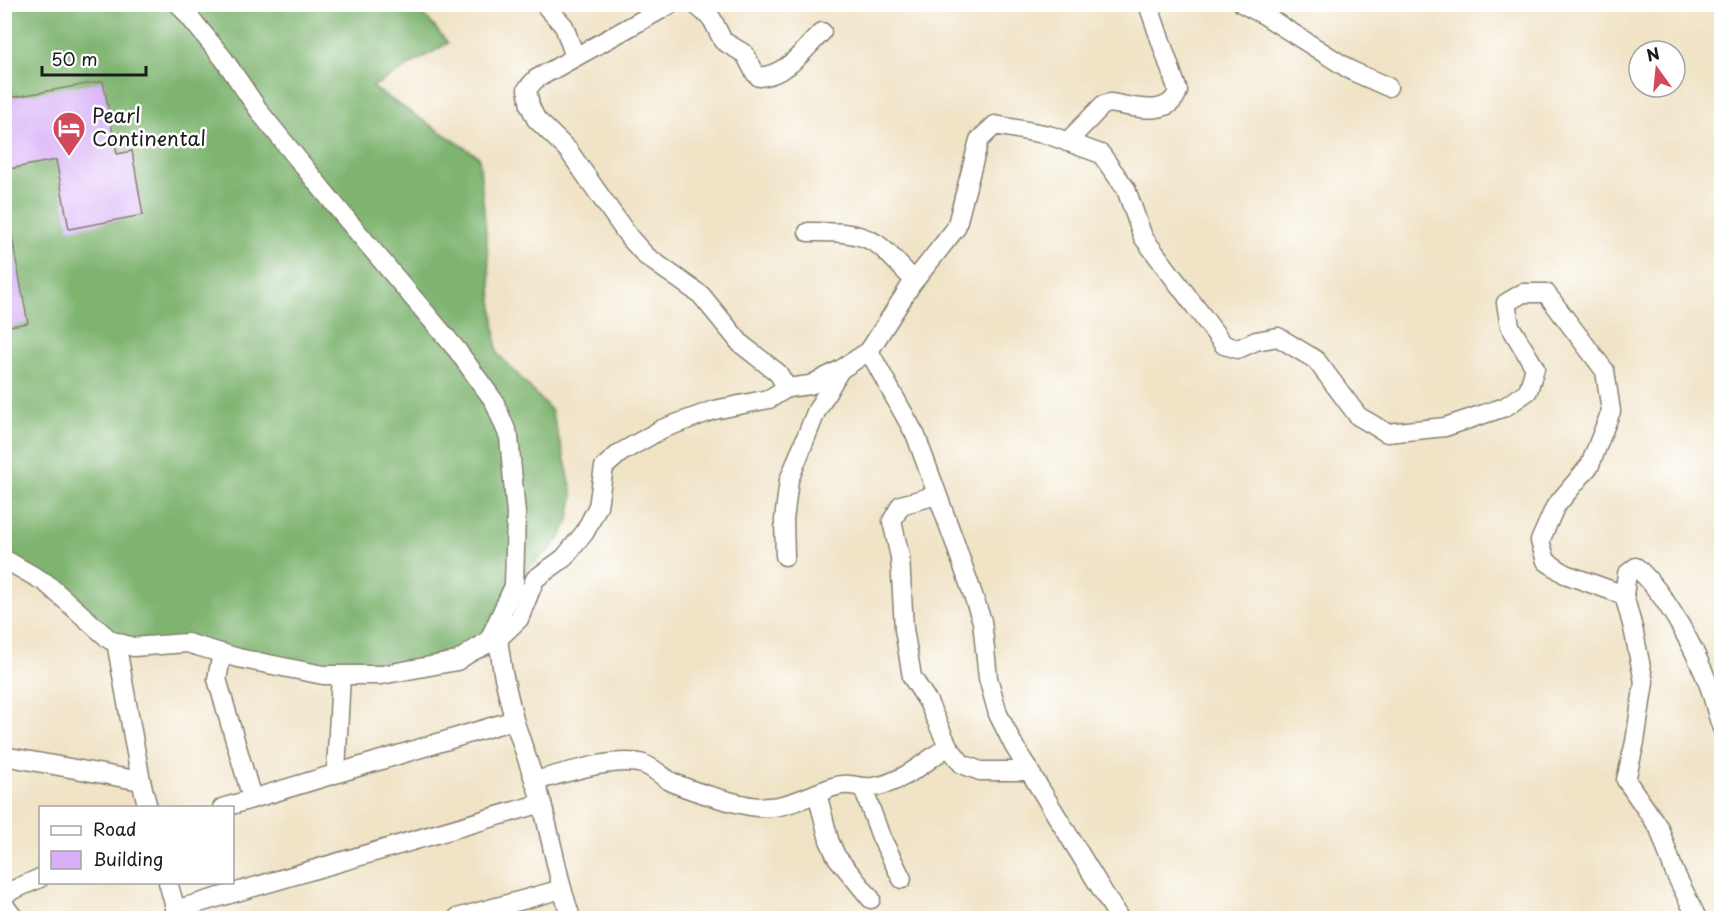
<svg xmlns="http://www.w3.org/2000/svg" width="1726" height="923" font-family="'Playpen Sans',sans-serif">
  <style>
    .forest { fill: #7eb470; stroke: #4d6846; stroke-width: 1.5 }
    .building { fill: #d7aff6 }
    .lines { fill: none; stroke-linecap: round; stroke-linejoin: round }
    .minor-casing { stroke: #868071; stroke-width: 21 }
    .minor { stroke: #fff; stroke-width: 18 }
    .labels { text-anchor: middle; stroke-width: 5; stroke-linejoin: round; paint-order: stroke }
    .poi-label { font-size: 20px; fill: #1c1c1c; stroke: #fff; text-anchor: start }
  </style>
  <rect width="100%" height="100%" fill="#fff"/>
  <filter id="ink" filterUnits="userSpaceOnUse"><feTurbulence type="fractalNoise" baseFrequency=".0167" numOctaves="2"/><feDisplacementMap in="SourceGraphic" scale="12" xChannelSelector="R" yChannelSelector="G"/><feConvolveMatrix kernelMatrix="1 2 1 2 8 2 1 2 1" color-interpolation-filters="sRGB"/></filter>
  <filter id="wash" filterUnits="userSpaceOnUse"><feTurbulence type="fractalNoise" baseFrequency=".008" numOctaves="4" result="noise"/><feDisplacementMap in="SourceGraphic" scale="24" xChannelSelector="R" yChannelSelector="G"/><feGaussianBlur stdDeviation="1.35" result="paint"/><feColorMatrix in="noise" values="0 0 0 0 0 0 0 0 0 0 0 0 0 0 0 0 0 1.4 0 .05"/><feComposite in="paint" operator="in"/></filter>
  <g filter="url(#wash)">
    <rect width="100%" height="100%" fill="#f0e3c6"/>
    <!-- forest -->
    <path class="forest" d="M5,5H416L448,43L372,87L479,157L497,353L551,410L565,460L573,496L569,520L559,540L523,574L509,609L457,661L323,675L187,643L133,647L5,559Z"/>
    <g id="blocks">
      <!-- building -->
      <g class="building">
        <path d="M103,81L117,154L132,151L143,215L69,229L56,160L4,170V99Z"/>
        <path d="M10,227L28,323L4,327V228Z"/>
      </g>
    </g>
  </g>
  <g filter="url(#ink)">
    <use href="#blocks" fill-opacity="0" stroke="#868071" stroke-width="1.5"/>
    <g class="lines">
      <defs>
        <g id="minor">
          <path d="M544,4L564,26L575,57"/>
          <path d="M671,4L536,79L527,89L530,106L536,119L568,150L629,237L646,256L701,295L741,344L778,373L787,388"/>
          <path d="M695,4L712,19L723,41L745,54L755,73L759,77C787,75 803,51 822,32"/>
          <path d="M1243,4L1264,15L1352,71L1388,87"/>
          <path d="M1067,142L1103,105L1110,103C1132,106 1169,119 1178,91L1148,4"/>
          <path d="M808,232C831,232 857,231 877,244C890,253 902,269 914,280"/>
          <path d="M869,351L916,436L955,543L982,621L988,678L998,714L1014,746L1119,918"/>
          <path d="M937,495L901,505L892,521L900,557L904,629L912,677L928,702L948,746L962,764L980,771H1029"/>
          <path d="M785,556L784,520L789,480L816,412L840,370"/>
          <path d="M4,559L46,583L110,640L133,647L187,643L238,658L323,675H381L457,661L489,640L514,586L516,514L509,437L494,401L457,350L344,216L262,115L223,58L179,4"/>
          <path d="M1624,595L1633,628L1644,682L1635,742L1626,780L1659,828L1674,871L1697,918"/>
          <path d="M498,639L503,673L514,720L542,803L562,889L571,918"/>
          <path d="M116,642L141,781L148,808"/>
          <path d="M471,652L498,639L519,619L535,579L564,558L585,532L598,506L604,467L620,453L662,429L714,410L769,399L787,388L810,385L840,370L869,351L911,285L956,228L979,140L995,125L1049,135L1101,154L1126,189L1143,237L1224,345L1238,349L1256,341L1278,337L1316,360L1358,416L1387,433L1445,427L1505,407L1528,391L1535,368L1510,326L1506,303L1523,293H1546L1605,371L1611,411L1590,465L1555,507L1540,541L1546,561L1565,574L1624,595L1627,574L1636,567C1667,595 1695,649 1710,688C1714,701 1717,715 1722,728"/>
          <path d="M222,653L217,679L252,798"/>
          <path d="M4,756L141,781"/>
          <path d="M336,772L341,675"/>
          <path d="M535,781C562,774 616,756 643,764C653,767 661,776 670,781C687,790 738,805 758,807C783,810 810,795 833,787C850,781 858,789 873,787C902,783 925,762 948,746"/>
          <path d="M863,788L881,837L902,879"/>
          <path d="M817,793L829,840L836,856L871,899"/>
          <path d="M222,808L514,720"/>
          <path d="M168,882L178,918"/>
          <path d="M4,894L40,878"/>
          <path d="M4,905L14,918"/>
          <path d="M175,910L542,803"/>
          <path d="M457,918L562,889"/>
        </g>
      </defs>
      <!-- minor casing -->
      <use href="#minor" class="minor-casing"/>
      <!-- minor -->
      <use href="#minor" class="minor"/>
    </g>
  </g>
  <!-- icons -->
  <defs>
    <symbol id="hotel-pin" viewBox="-11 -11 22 30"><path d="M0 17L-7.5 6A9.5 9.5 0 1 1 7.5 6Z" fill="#d1495b" stroke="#fff"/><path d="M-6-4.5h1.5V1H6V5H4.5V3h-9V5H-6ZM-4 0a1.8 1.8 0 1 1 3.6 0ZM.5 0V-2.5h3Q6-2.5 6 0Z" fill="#fff"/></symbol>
  </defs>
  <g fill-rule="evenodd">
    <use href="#hotel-pin" x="50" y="109" width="38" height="52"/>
  </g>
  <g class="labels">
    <!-- poi labels -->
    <g class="poi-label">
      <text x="92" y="123">Pearl<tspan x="92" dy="23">Continental</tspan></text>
    </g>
  </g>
  <!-- margin -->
  <rect width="1726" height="923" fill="none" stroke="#fff" stroke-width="24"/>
  <!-- legend -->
  <rect x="39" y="806" width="195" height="78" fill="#ffffff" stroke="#a4a4a4" stroke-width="1.5"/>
  <rect x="51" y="826" width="30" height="9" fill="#ffffff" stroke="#a4a4a4" stroke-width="1.5"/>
  <text x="93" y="836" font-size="18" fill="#1c1c1c">Road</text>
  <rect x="51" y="851" width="30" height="18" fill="#d7aff6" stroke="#a4a4a4" stroke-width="1.5"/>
  <text x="93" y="866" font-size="18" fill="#1c1c1c">Building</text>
  <!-- north arrow -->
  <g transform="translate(1657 69) rotate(345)"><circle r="28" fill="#ffffff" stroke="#a4a4a4" stroke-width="1.5"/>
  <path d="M0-4.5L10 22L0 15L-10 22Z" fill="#d1495b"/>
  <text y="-9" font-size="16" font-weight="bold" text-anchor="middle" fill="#1c1c1c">N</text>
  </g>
  <!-- scale -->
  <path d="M42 66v9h104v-9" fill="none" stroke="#1c1c1c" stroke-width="3"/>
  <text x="51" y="66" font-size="18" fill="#1c1c1c" stroke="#ffffff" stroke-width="4.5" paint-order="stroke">50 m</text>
</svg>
